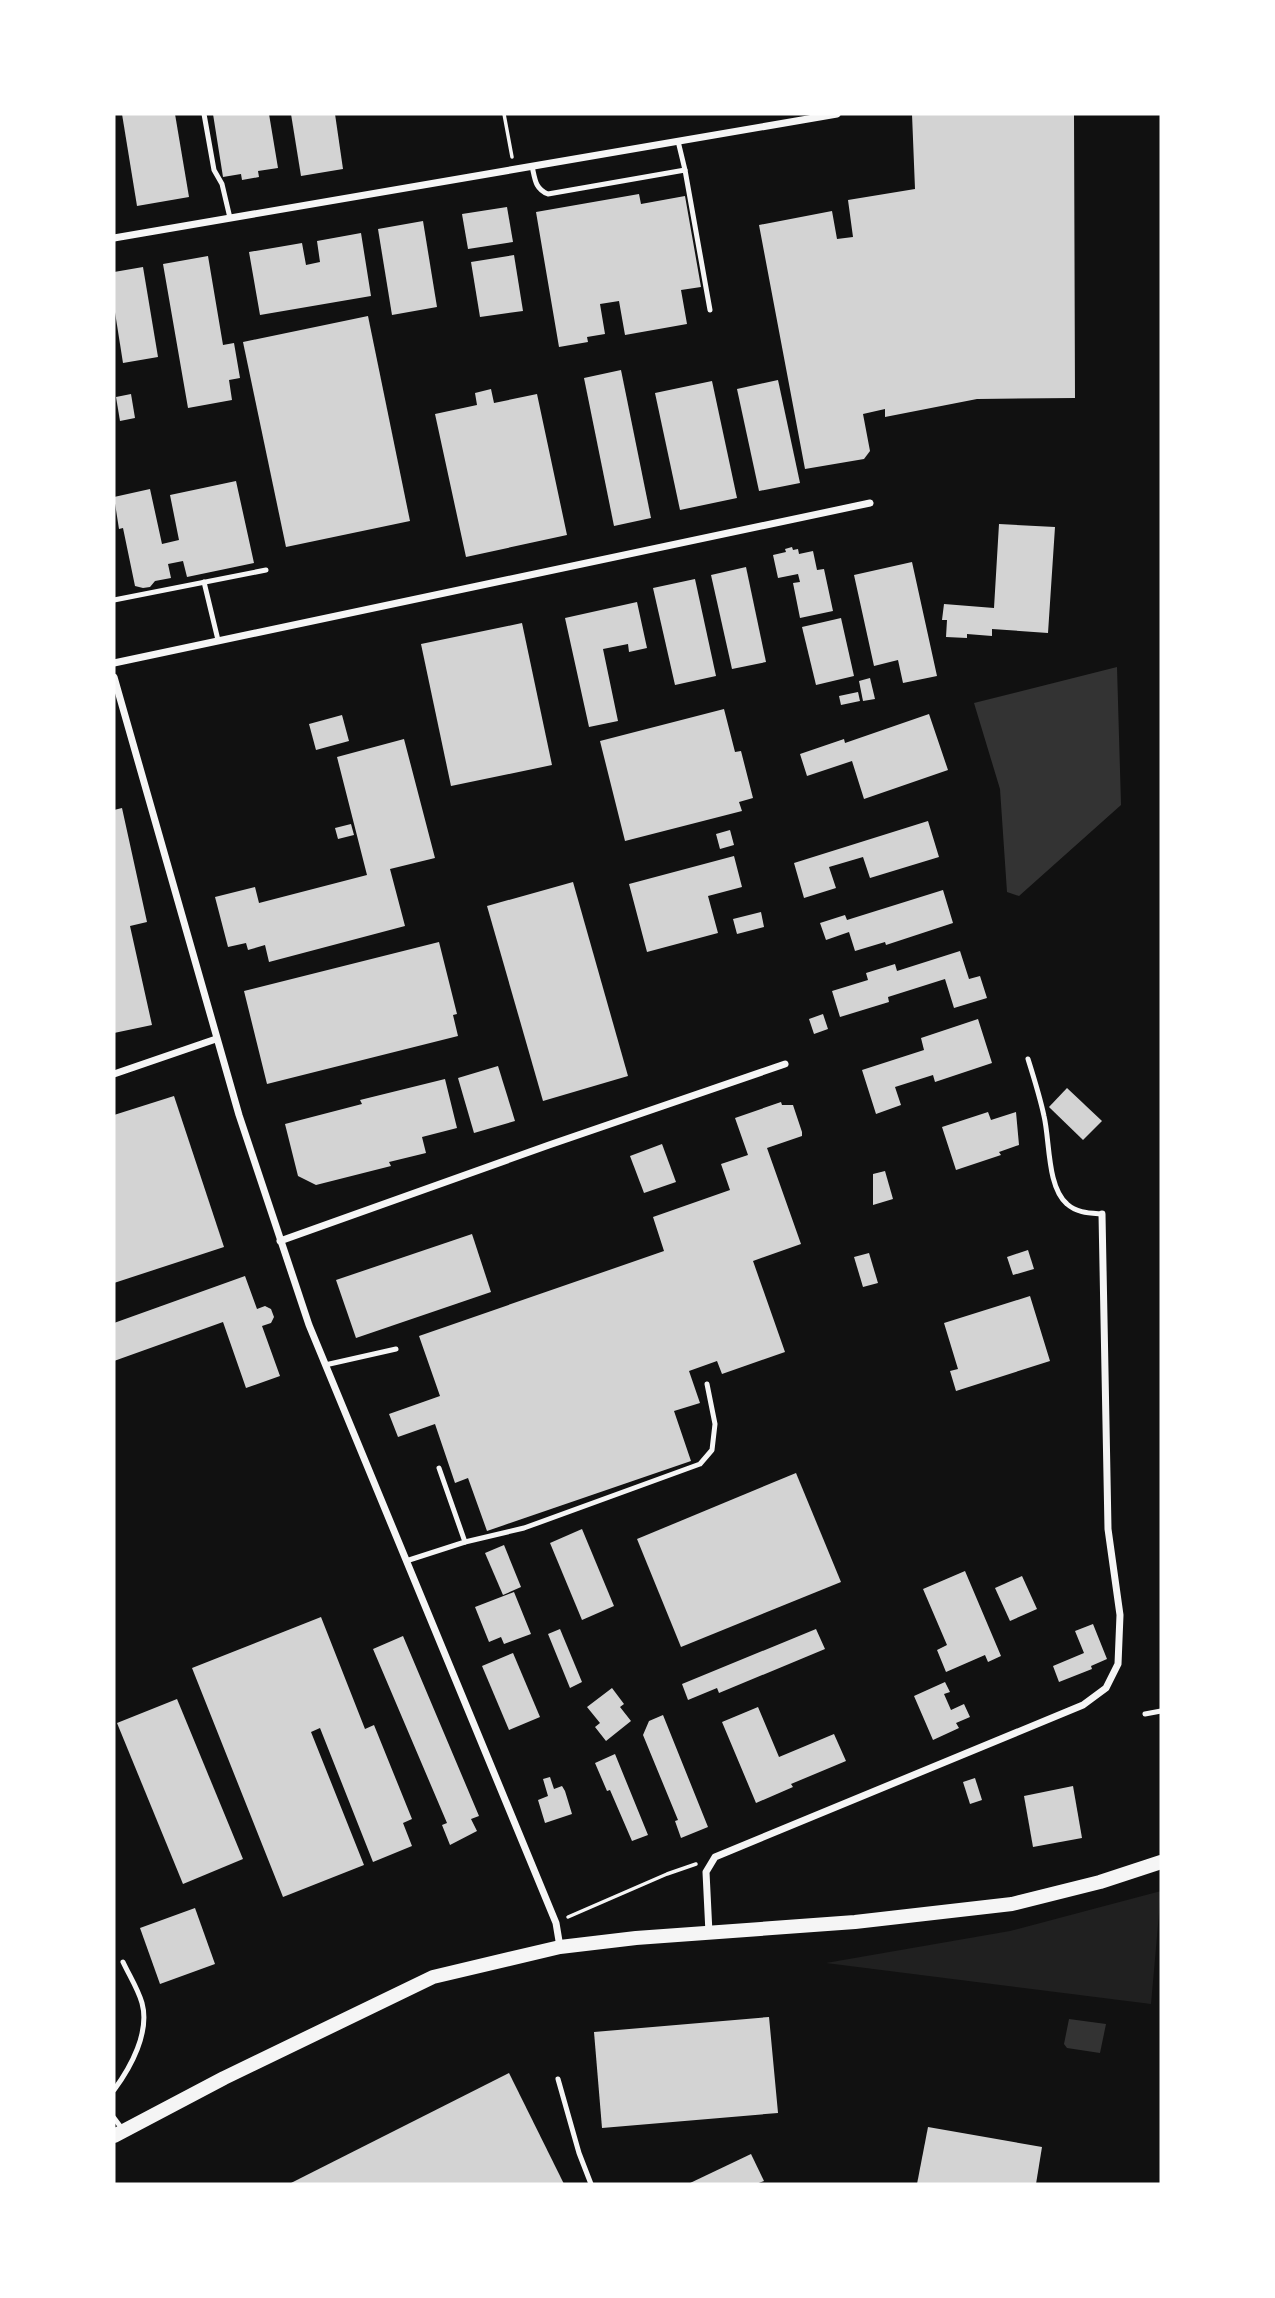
<svg xmlns="http://www.w3.org/2000/svg" width="1275" height="2298" font-family="'Roboto Condensed',sans-serif">
  <style>
    .green { fill: #202020 }
    .water { fill: #333 }
    .building { fill: #d3d3d3 }
    .lines { fill: none; stroke-linecap: round; stroke-linejoin: round }
    .path { stroke: #f5f5f5; stroke-width: 3.5 }
    .service { stroke: #f5f5f5; stroke-width: 5 }
    .minor { stroke: #f5f5f5; stroke-width: 7 }
    .secondary { stroke: #f5f5f5; stroke-width: 14 }
  </style>
  <rect width="100%" height="100%" fill="#111"/>
  <!-- green -->
  <path class="green" d="M1161,1891L1151,2004L826,1963L1010,1931Z"/>
  <!-- water -->
  <g class="water">
    <path d="M1117,667L1121,805L1019,896L1007,892L1000,789L974,703Z"/>
    <path d="M1069,2019L1106,2024L1100,2053L1067,2048L1064,2044Z"/>
  </g>
  <!-- building -->
  <g class="building">
    <path d="M122,114H175L189,197L137,206Z"/>
    <path d="M213,114H269L278,168L258,171L259,177L242,180L241,174L223,177Z"/>
    <path d="M291,114H335L343,169L301,176Z"/>
    <path d="M912,114H1074L1075,398L977,399L885,417V409L863,414L870,451L864,459L805,469L759,225L832,211L837,239L853,237L848,200L915,189Z"/>
    <path d="M639,194L641,204L685,196L701,287L681,290L687,324L625,335L619,301L600,304L605,334L587,337L588,342L559,347L536,212Z"/>
    <path d="M507,207L513,242L468,249L462,214Z"/>
    <path d="M423,221L437,307L392,315L378,229Z"/>
    <path d="M361,233L371,296L260,315L249,252L302,243L306,265L320,262L317,241Z"/>
    <path d="M514,255L523,311L480,317L471,262Z"/>
    <path d="M208,256L223,345L234,343L240,378L229,380L232,400L188,408L163,264Z"/>
    <path d="M143,267L158,357L123,363L114,306V272Z"/>
    <path d="M368,316L410,521L286,547L243,342Z"/>
    <path d="M621,370L651,518L614,526L584,378Z"/>
    <path d="M778,380L800,483L759,491L737,389Z"/>
    <path d="M712,381L737,498L680,510L655,393Z"/>
    <path d="M491,389L494,403L537,394L567,535L466,557L435,414L477,405L475,393Z"/>
    <path d="M131,394L135,418L120,421L116,397Z"/>
    <path d="M236,481L254,563L187,577L183,561L168,564L171,578L155,581L150,587L143,588L135,586L123,528L119,529L114,497L150,489L162,544L179,540L170,495Z"/>
    <path d="M999,524L1055,527L1048,633L992,629V636L967,634V638L946,637L947,620H942L944,604L994,608Z"/>
    <path d="M792,547L793,550L798,549L799,554L813,551L817,570L824,569L833,611L800,618L793,583L800,582L798,574L778,578L773,555L786,552L785,549Z"/>
    <path d="M912,562L937,676L903,683L898,660L874,666L854,575Z"/>
    <path d="M746,567L766,662L732,669L711,575Z"/>
    <path d="M695,579L716,676L675,685L653,588Z"/>
    <path d="M637,602L647,648L629,652L628,644L603,649L618,721L589,727L565,618Z"/>
    <path d="M841,618L854,676L816,685L802,627Z"/>
    <path d="M522,623L552,765L451,786L421,644Z"/>
    <path d="M870,678L875,699L863,701L859,681Z"/>
    <path d="M858,692L860,701L841,705L839,696Z"/>
    <path d="M724,709L735,752L741,751L753,798L739,802L742,811L625,841L600,741Z"/>
    <path d="M929,714L948,770L864,799L852,761L807,776L800,754L844,739L845,743Z"/>
    <path d="M342,715L349,741L316,750L309,724Z"/>
    <path d="M404,739L435,858L390,869L405,926L269,962L265,945L248,950L246,943L228,947L215,897L255,887L259,903L367,875L337,757Z"/>
    <path d="M122,808L147,922L130,926L152,1025L114,1033V810Z"/>
    <path d="M928,821L939,857L870,878L863,857L829,867L836,888L804,898L794,863Z"/>
    <path d="M351,824L354,835L338,839L335,828Z"/>
    <path d="M730,830L734,845L720,849L716,834Z"/>
    <path d="M734,856L742,887L708,896L718,933L647,952L629,884Z"/>
    <path d="M573,882L628,1076L543,1101L487,906Z"/>
    <path d="M943,890L953,923L886,945L885,942L855,951L849,932L826,940L820,923L845,915L847,920Z"/>
    <path d="M761,912L764,927L737,934L733,919Z"/>
    <path d="M439,942L457,1014L453,1015L458,1036L267,1084L244,991Z"/>
    <path d="M960,951L969,979L980,976L987,998L954,1008L945,979L888,997L889,1002L840,1017L832,991L868,980L866,973L895,964L897,971Z"/>
    <path d="M823,1014L828,1029L814,1034L809,1019Z"/>
    <path d="M978,1019L992,1063L935,1082L933,1075L895,1087L901,1105L876,1114L862,1070L924,1050L921,1038Z"/>
    <path d="M498,1066L515,1121L474,1133L458,1078Z"/>
    <path d="M445,1079L457,1128L422,1137L426,1153L389,1162L391,1166L316,1185L298,1176L285,1124L362,1104L360,1100Z"/>
    <path d="M1067,1088L1102,1121L1083,1140L1049,1107Z"/>
    <path d="M174,1096L224,1247L114,1283V1115Z"/>
    <path d="M781,1102L782,1105H793L802,1132V1136L767,1148L801,1244L753,1261L785,1352L722,1374L717,1361L689,1371L700,1403L674,1411L691,1461L487,1531L468,1478L455,1483L435,1424L398,1437L389,1414L440,1396L419,1336L664,1251L653,1217L730,1190L721,1164L748,1155L735,1118Z"/>
    <path d="M988,1112L991,1120L1016,1112L1019,1145L999,1152L1001,1155L956,1170L942,1127Z"/>
    <path d="M662,1144L676,1182L644,1193L630,1156Z"/>
    <path d="M885,1171L893,1199L873,1205V1174Z"/>
    <path d="M472,1234L491,1292L356,1338L336,1280Z"/>
    <path d="M1028,1250L1034,1269L1013,1275L1007,1257Z"/>
    <path d="M869,1253L878,1283L863,1287L854,1257Z"/>
    <path d="M245,1276L257,1309L265,1306L271,1309L274,1317L271,1323L262,1326L280,1376L246,1388L223,1322L114,1361V1323Z"/>
    <path d="M1030,1296L1050,1361L956,1391L950,1371L958,1369L944,1323Z"/>
    <path d="M796,1473L841,1582L681,1647L637,1539Z"/>
    <path d="M582,1529L614,1606L582,1620L550,1543Z"/>
    <path d="M504,1545L521,1587L503,1595L485,1553Z"/>
    <path d="M965,1571L1001,1656L988,1662L985,1655L946,1672L937,1650L947,1645L923,1589Z"/>
    <path d="M1022,1576L1037,1609L1010,1621L995,1588Z"/>
    <path d="M514,1592L531,1634L504,1644L501,1637L489,1642L475,1607Z"/>
    <path d="M321,1617L365,1729L374,1725L412,1819L403,1823L412,1846L373,1862L320,1728L311,1732L364,1865L283,1897L192,1668Z"/>
    <path d="M1093,1624L1107,1659L1091,1666L1092,1669L1059,1682L1053,1666L1084,1653L1075,1631Z"/>
    <path d="M560,1629L582,1682L570,1688L548,1634Z"/>
    <path d="M816,1629L825,1649L719,1693L717,1688L688,1700L682,1684Z"/>
    <path d="M403,1636L479,1816L471,1819L477,1831L450,1845L442,1825L447,1823L373,1649Z"/>
    <path d="M513,1653L540,1717L509,1730L482,1666Z"/>
    <path d="M945,1682L950,1692L944,1694L951,1710L964,1704L970,1717L956,1723L959,1728L933,1740L914,1696Z"/>
    <path d="M612,1688L624,1704L620,1707L631,1721L606,1741L595,1727L600,1723L587,1707Z"/>
    <path d="M177,1699L243,1859L183,1884L117,1723Z"/>
    <path d="M758,1707L779,1757L834,1734L846,1761L791,1784L793,1787L756,1803L722,1722Z"/>
    <path d="M663,1715L708,1827L681,1838L675,1821L678,1820L643,1735L649,1721Z"/>
    <path d="M615,1754L648,1835L632,1841L610,1790L607,1791L595,1763Z"/>
    <path d="M550,1777L554,1789L562,1786L565,1791L572,1814L545,1823L538,1800L548,1796L543,1779Z"/>
    <path d="M975,1778L982,1800L970,1804L963,1782Z"/>
    <path d="M1073,1786L1082,1838L1033,1847L1024,1796Z"/>
    <path d="M195,1908L215,1964L160,1984L140,1928Z"/>
    <path d="M769,2017L778,2113L602,2128L594,2032Z"/>
    <path d="M509,2073L564,2184H289Z"/>
    <path d="M928,2127L1042,2147L1036,2184H917Z"/>
    <path d="M751,2154L764,2181L756,2184H688Z"/>
  </g>
  <g class="lines">
    <!-- path -->
    <g class="path">
      <path d="M504,114L512,157"/>
      <path d="M568,1917L667,1874L696,1864"/>
    </g>
    <!-- service -->
    <g class="service">
      <path d="M204,114L214,170L222,184L230,218"/>
      <path d="M532,166C535,179 535,189 548,194L685,170L678,141"/>
      <path d="M685,170L710,310"/>
      <path d="M204,582L218,640"/>
      <path d="M114,600L266,570"/>
      <path d="M1028,1059C1034,1078 1040,1097 1044,1116C1050,1141 1047,1187 1067,1204C1077,1213 1089,1213 1102,1214"/>
      <path d="M325,1365L396,1349"/>
      <path d="M465,1542L524,1528L700,1464L712,1450L715,1424L707,1384"/>
      <path d="M406,1561L465,1542L439,1468"/>
      <path d="M1145,1714L1161,1711"/>
      <path d="M558,2079L579,2153L591,2184"/>
      <path d="M114,2090C131,2067 150,2032 142,2003C138,1989 129,1975 123,1962"/>
      <path d="M114,2118L123,2130"/>
    </g>
    <!-- minor -->
    <g class="minor">
      <path d="M114,238L837,114"/>
      <path d="M114,663L870,503"/>
      <path d="M114,677L239,1115L309,1325L556,1923L560,1947"/>
      <path d="M114,1074L216,1039"/>
      <path d="M280,1241L549,1145L785,1064"/>
      <path d="M709,1933L706,1872L715,1857L1083,1705L1106,1688L1118,1664L1120,1615L1108,1529L1102,1214"/>
    </g>
    <!-- secondary -->
    <path class="secondary" d="M114,2136L224,2078L433,1977L560,1947L636,1938L855,1922L1012,1904L1100,1882L1161,1862"/>
  </g>
  <!-- border -->
  <rect width="1275" height="2298" fill="none" stroke="#ffffff" stroke-width="231"/>
</svg>
